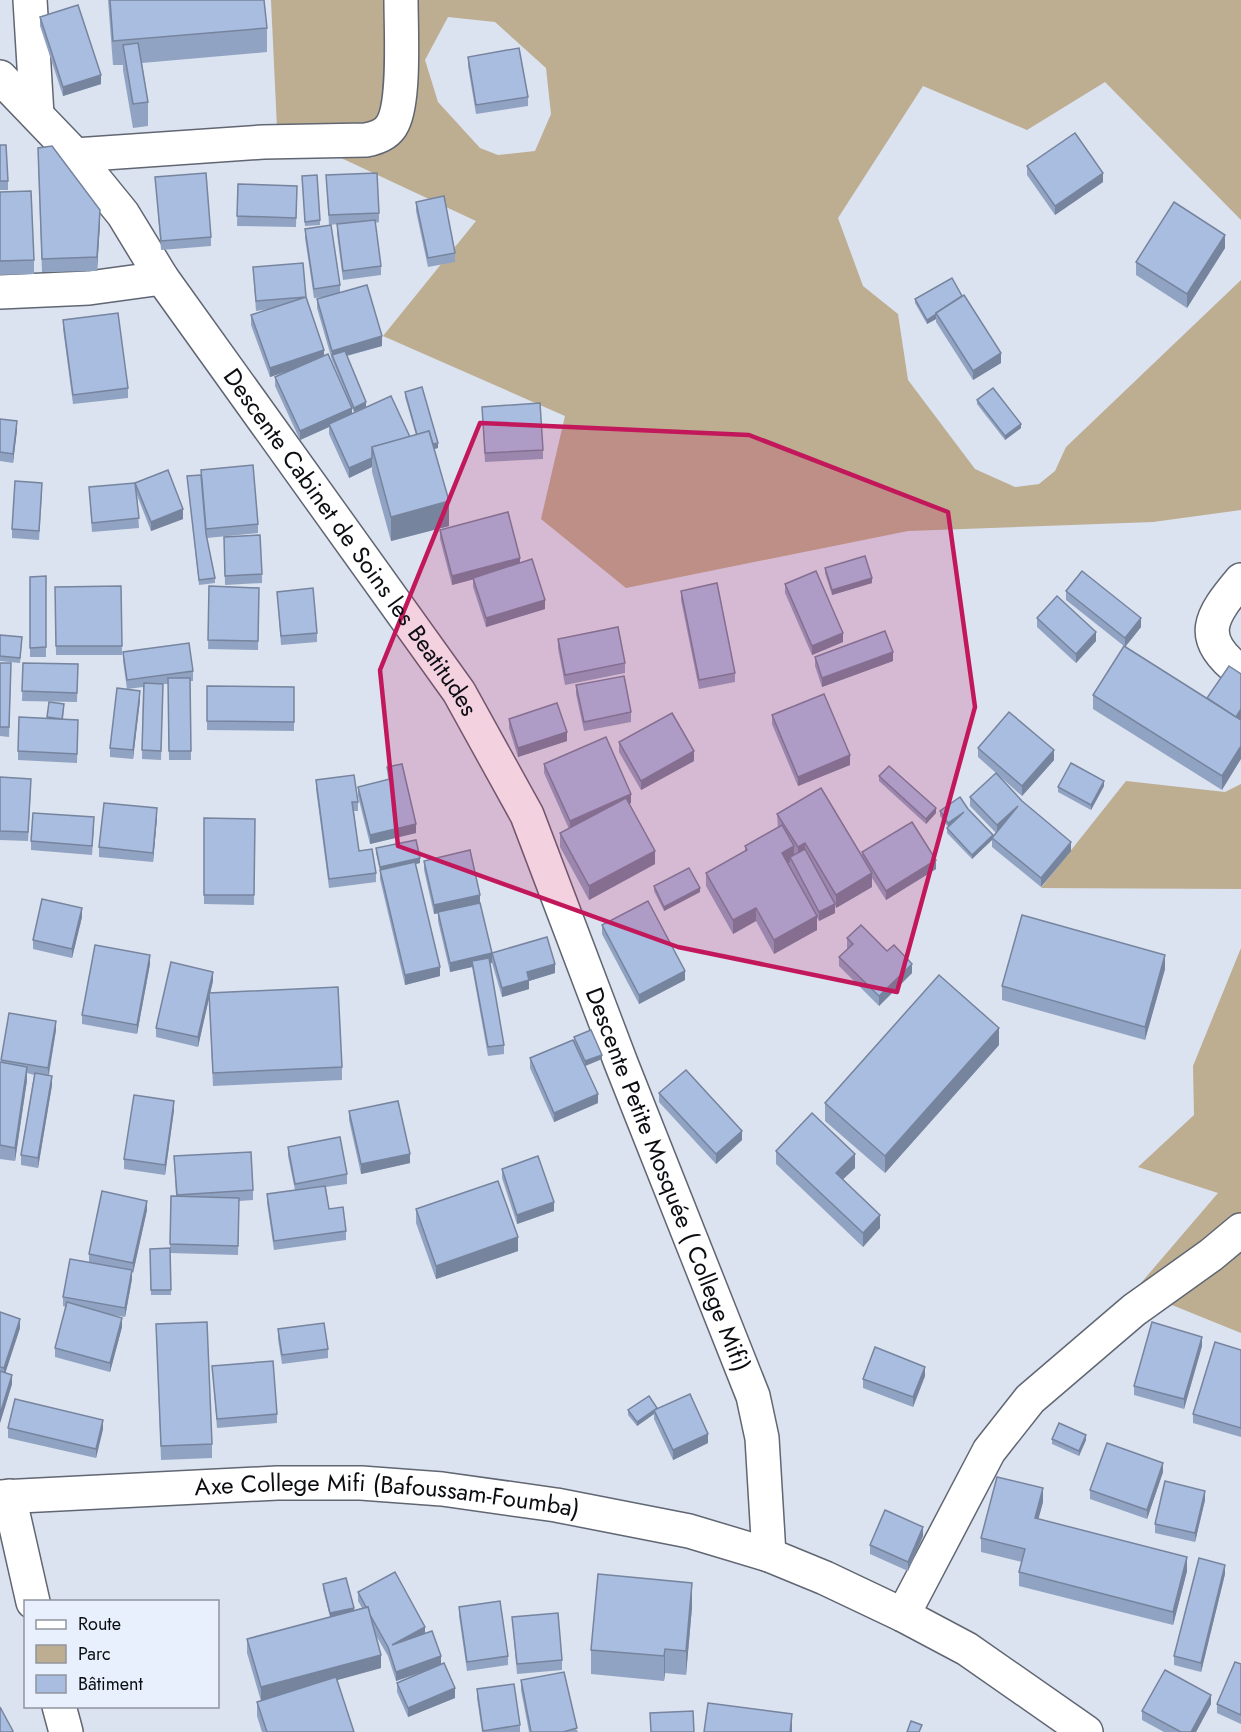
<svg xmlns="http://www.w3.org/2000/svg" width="1241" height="1732" font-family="Jost,sans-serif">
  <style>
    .green { fill: #bdad91; fill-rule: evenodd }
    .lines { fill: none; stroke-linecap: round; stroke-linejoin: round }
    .minor-casing { stroke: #606672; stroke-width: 36 }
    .trunk-casing { stroke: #606672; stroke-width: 36 }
    .minor { stroke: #fff; stroke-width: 33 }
    .trunk { stroke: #fff; stroke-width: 33 }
    .wall { fill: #91a3c2 }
    .shaded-wall { fill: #76849e }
    .building { fill: #a9bde1; stroke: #76849e; stroke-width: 1.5 }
    .marked { fill: #c2185b; fill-opacity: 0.2; stroke: #c2185b; stroke-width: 4.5; stroke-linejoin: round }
    .labels { text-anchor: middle; stroke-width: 4.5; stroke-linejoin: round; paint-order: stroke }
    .street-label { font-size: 24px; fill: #0b0d11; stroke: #e8effd }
  </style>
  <rect width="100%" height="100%" fill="#dbe2f0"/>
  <!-- green -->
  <g class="green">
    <path d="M271,0H1241V220L1105,82L1027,130L923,86L838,218L863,286L898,314L908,380L975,469L1015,487L1039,484L1055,471L1066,447L1241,280V510L1153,522L908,531L626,588L541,519L565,416L383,336L476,221L277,128ZM448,17L495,22L546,68L551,114L535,151L498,155L480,148L438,102L425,60Z"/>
    <path d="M1126,781L1225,792L1241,784V889L1041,888Z"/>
    <path d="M1241,948V1333L1135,1290L1218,1193L1138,1167L1194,1115L1193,1066Z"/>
  </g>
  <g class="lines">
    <defs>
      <g id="minor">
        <path d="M30,0L37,115"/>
        <path id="s1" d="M0,77L75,155L123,214L162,278L459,692L527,815L621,1063L753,1396L762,1438L769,1555"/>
        <path d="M75,155L263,142L366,140C377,138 388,134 393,123C405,100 401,29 401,0"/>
        <path d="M0,292L89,288L162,278"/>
        <path d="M1241,580C1211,616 1195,638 1241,672"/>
        <path d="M9,1496L33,1602"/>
        <path d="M903,1615L989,1451L1030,1399L1134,1310L1211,1255L1241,1230"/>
        <path d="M59,1706L66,1732"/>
      </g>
      <g id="trunk">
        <path id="s2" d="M0,1497L277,1483H361L442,1489L556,1505L689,1531L769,1555L825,1578L903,1615L967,1649L1086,1732"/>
      </g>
    </defs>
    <!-- minor casing -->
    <use href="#minor" class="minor-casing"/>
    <!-- trunk casing -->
    <use href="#trunk" class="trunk-casing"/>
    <!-- minor -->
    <use href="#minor" class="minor"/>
    <!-- trunk -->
    <use href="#trunk" class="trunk"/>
  </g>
  <!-- wall -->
  <g class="wall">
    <path d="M108,0H264L267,28V52L142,63L148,102V126L133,128L123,70V65H113Z"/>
    <path d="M40,17L101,84L63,96L40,26Z"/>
    <path d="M468,57L528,97V106L476,114L468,66Z"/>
    <path d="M0,145L8,181V190H0Z"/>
    <path d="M38,161L100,223L97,271L42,272Z"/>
    <path d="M1027,166L1103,182L1055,215L1027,175Z"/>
    <path d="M326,175L379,213V222L375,223L381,266V275L343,280L337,234V224H339L329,225Z"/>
    <path d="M302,176L320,220V225L305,226Z"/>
    <path d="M155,177L211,237V246L161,250Z"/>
    <path d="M238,184L297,186L296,227L237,226Z"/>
    <path d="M0,192L34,260V274L0,275Z"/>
    <path d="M416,202L455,253V262L428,267L416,211Z"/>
    <path d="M305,229L340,285V292L382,346L347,356L366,402L354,412L352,408V413L410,437L416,435L405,397V392L438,448L434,449L449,526L391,541L372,472V467L349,478L329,434V427L300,440L275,386V377L288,371L270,377L251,325V315L269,309L256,311L253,267L306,297L324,356L351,405L332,360L317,308V299L325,297L314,298L305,238Z"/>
    <path d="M1225,248L1187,308L1136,275V262Z"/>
    <path d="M952,278L1001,363L973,380L936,322V319L927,324L915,303V299Z"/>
    <path d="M63,320L128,388V398L73,404L63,329Z"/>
    <path d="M977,400L1021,428L1005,440L977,404Z"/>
    <path d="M482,407L543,450V459L485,462Z"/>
    <path d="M0,419L17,430L13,463L0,461Z"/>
    <path d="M187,476L258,524V533L207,538L215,578V583L199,585Z"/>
    <path d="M135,483L183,519L151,531L137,495L139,528L92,532L89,487Z"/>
    <path d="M42,492L39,540L12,538V529Z"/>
    <path d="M440,530L520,563L545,609L486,627L473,587V579L452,585L440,539Z"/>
    <path d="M224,537L262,574V583L225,585Z"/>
    <path d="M825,568L872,583L832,595L825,573Z"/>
    <path d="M46,576V657H30V577Z"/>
    <path d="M785,584L843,642L812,655L785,593Z"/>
    <path d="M121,586L122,655H56L55,587Z"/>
    <path d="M209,586L259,588L258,650L208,649Z"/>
    <path d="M681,591L735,673V682L699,689L681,600Z"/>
    <path d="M1066,591L1141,627L1125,647L1207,699L1241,718L1222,790L1093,709V695L1124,646L1066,600Z"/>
    <path d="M277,592L317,633V642L281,645Z"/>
    <path d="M1037,618L1096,641L1076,663L1037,627Z"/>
    <path d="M0,635L22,642L20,663L0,661Z"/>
    <path d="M558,639L625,663V673L565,685L558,648Z"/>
    <path d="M123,652L193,671V681H190L191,760H169L168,684H163L161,760L142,759L143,687L127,689L123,661Z"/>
    <path d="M815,657L893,661L822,687L815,666Z"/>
    <path d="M0,663L11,673L9,737L0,736Z"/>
    <path d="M23,663L78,664L77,702L22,701Z"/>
    <path d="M576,685L631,712V722L584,731L576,694Z"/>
    <path d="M207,686L294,687V731L207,730Z"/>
    <path d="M140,700L133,759L110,757V748Z"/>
    <path d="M49,702L64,709L63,720L78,730L77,763L18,760V751L47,719Z"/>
    <path d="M772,715L850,765L798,786L772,724Z"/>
    <path d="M509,719L567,741L518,757L509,728Z"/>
    <path d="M619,742L694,761L641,790L619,752Z"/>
    <path d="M978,748L1054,760L1022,796L978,757Z"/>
    <path d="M544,764L631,803L629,804L655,864L589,900L560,847V833L569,829L544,773Z"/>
    <path d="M387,767L416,833L370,844L358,796V787L388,780Z"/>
    <path d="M879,776L936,813L926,824L879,781Z"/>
    <path d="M0,777L31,788L28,841L0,840Z"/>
    <path d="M316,780L358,802V811H354L359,851L376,873V882L329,888L316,789Z"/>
    <path d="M1104,786L1091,810L1058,792V787Z"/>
    <path d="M970,797L1071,851L1041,887L992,847V840L972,859L947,833V828L948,827L940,816V811L968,809L993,837L996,833L970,806Z"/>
    <path d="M777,814L862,856V852L936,869L886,900L872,878V887L836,908L835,905V913L819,921L817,918V930L774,954L756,921L733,934L706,886V873L745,851V846L778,828Z"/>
    <path d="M157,818L153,862L99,857V847Z"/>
    <path d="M204,818L255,819L254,905L204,904Z"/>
    <path d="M94,827L92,855L31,850V841Z"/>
    <path d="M376,848L420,863L415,864L440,976L405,985L380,879V871L376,853Z"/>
    <path d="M424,861L480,903L492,963H489L504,1045V1054L488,1056L472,967L450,972L438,921V913L434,914L424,870Z"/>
    <path d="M654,886L700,892L664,911L654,891Z"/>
    <path d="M82,917L72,958L33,949V940Z"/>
    <path d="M602,925L685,980L639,1004L602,934Z"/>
    <path d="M847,938L887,951L912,973L879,1006L839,966V957L848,949L847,948Z"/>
    <path d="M492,953L555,973L529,981V989L502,997L492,963Z"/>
    <path d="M150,964L137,1034L82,1024V1015Z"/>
    <path d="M1165,969L1145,1040L1002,1000V986Z"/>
    <path d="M213,981L210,993L342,1067V1080L213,1086L209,997L198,1047L156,1037V1028Z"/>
    <path d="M56,1030L49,1075L52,1085L38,1168L21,1165V1155L34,1075L27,1073V1080L15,1161L0,1159V1062L1,1063V1060Z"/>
    <path d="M574,1037L602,1059L585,1066L598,1103L554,1122L530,1068V1058L584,1064L574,1042Z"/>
    <path d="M999,1045L885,1173L825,1121V1103Z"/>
    <path d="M659,1093L742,1140L716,1164L659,1102Z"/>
    <path d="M174,1110L165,1175L124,1169V1159Z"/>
    <path d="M349,1111L410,1163L361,1174L349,1120Z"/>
    <path d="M288,1147L347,1174V1184L326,1187L329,1209L346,1231V1240L274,1250L267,1203V1194L295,1190L288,1156Z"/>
    <path d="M776,1151L855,1168L843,1179L880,1228L863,1247L776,1164Z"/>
    <path d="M174,1156L253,1190V1200L239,1201L238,1255L170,1253L171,1295H151L150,1249L170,1248L171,1196H176Z"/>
    <path d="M502,1169L554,1211L517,1224L502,1178Z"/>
    <path d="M416,1209L518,1251L436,1279L416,1223Z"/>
    <path d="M147,1210L133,1273L132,1272V1279L125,1317L107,1314L122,1327L110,1372L55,1357V1348L66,1307L63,1306V1297L89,1262V1254Z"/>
    <path d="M0,1312L20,1328L5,1373L12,1384L0,1423Z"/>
    <path d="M156,1324L212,1444V1458L161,1460Z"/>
    <path d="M278,1329L328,1349V1358L282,1364L278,1339Z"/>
    <path d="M1202,1346L1184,1409L1134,1395V1386Z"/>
    <path d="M1241,1350V1437L1193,1423V1414Z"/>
    <path d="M212,1366L277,1414V1423L217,1428Z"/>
    <path d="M925,1376L913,1407L863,1388V1379Z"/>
    <path d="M657,1409L708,1443L673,1460L654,1419V1414L637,1426L628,1415V1410Z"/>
    <path d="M8,1428L103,1429L96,1458L8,1438Z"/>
    <path d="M1052,1439L1086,1440L1079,1456L1052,1444Z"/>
    <path d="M1163,1472L1147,1519L1090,1499V1490Z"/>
    <path d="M1205,1500L1195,1542L1155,1533V1524Z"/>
    <path d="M1043,1502L1038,1519L1187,1571L1173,1625L1019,1586V1572L1022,1562L981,1552V1538Z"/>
    <path d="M923,1536L908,1571L870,1554V1545Z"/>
    <path d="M1225,1574L1201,1672L1174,1665V1656Z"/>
    <path d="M323,1584L354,1610L362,1608L358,1601V1592L425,1634L441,1664L455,1698L408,1717L397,1692V1683L426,1671L396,1681L388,1656L374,1632L381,1668L337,1680L354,1732H262L257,1716V1702L261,1701L247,1653V1639L330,1617L323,1589Z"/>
    <path d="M459,1607L508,1656V1665L467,1671L459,1616Z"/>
    <path d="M692,1607L686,1675L665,1673L664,1681L591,1674V1650Z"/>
    <path d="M512,1617L562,1660V1670L517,1674Z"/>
    <path d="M1241,1664V1724L1217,1713V1704Z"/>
    <path d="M521,1680L577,1730L578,1732H529L521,1690Z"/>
    <path d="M477,1689L520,1725V1732H482L477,1698Z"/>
    <path d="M1211,1704L1196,1732H1164L1142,1720V1711Z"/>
  </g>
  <!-- shaded-wall -->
  <g class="shaded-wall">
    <path d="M101,75V84L63,96V87Z"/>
    <path d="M1103,173V182L1055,215V206Z"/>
    <path d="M100,210V223L97,271V257Z"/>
    <path d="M1225,235V248L1187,308V294Z"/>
    <path d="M936,314V319L927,324V320Z"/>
    <path d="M382,336V346L334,359L332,355V351Z"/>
    <path d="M324,350V359L270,377V368Z"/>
    <path d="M1001,353V363L973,380V371Z"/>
    <path d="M366,402V407L354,412V408Z"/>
    <path d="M352,408V417L329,424V427L300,440V431Z"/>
    <path d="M17,421V430L13,463V454Z"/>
    <path d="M1021,424V428L1005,440V436Z"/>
    <path d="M438,443V448L421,452V448Z"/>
    <path d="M372,458V467L349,478V468Z"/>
    <path d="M449,501V526L391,541V517Z"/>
    <path d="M183,509V519L151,531V522Z"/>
    <path d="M520,558V567L452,585V576Z"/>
    <path d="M872,578V583L832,595V590Z"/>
    <path d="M545,600V609L486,627V618Z"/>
    <path d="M1141,618V627L1125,647V638Z"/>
    <path d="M1096,632V641L1076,663V654Z"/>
    <path d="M843,633V642L812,655V646Z"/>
    <path d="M893,652V661L822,687V678Z"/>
    <path d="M140,691V700L133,759V750Z"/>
    <path d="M1241,709V718L1236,726V717Z"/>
    <path d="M567,732V741L518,757V748Z"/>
    <path d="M1241,746V759L1222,790V776Z"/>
    <path d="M1054,750V760L1022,796V786Z"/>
    <path d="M694,751V761L641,790V781Z"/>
    <path d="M850,755V765L798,786V777Z"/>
    <path d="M1104,781V786L1091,810V805Z"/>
    <path d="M631,794V803L570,830V821Z"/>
    <path d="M1018,806L997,834V825Z"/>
    <path d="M157,808V818L153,862V853Z"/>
    <path d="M936,808V813L926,824V819Z"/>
    <path d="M964,812L948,827V823Z"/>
    <path d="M416,824V833L370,844V835Z"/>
    <path d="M993,835L992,840L972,859V855Z"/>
    <path d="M1071,842V851L1041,887V878Z"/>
    <path d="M805,843V856L798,861V847Z"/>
    <path d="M794,846V860L790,857V862L782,867V853Z"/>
    <path d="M655,851V864L589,900V886Z"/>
    <path d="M420,858V863L380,872V867Z"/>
    <path d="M936,860V869L886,900V891Z"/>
    <path d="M872,873V887L836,908V895Z"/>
    <path d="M700,888V892L664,911V907Z"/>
    <path d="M480,895V904L434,914V905Z"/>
    <path d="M835,904V913L819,921V912Z"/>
    <path d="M82,908V917L72,958V949Z"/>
    <path d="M756,908V921L733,934V920Z"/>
    <path d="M817,916V930L774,954V940Z"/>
    <path d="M492,953V963L473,967L472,961V967L450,972V963Z"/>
    <path d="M150,955V964L137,1034V1025Z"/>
    <path d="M1165,955V969L1145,1040V1027Z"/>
    <path d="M555,964V973L529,981V989L502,997V988L527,972Z"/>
    <path d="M912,964V973L879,1006V996Z"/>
    <path d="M440,967V976L405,985V975Z"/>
    <path d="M685,971V980L639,1004V995Z"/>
    <path d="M213,972V981L198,1047V1037Z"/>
    <path d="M56,1021V1030L48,1077V1068Z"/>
    <path d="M999,1028V1045L885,1173V1156Z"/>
    <path d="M602,1055V1059L585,1066V1061Z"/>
    <path d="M27,1067V1080L15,1161V1148Z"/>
    <path d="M52,1076V1085L38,1168V1158Z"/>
    <path d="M598,1094V1103L554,1122V1113Z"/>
    <path d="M174,1101V1110L165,1175V1165Z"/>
    <path d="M742,1131V1140L716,1164V1154Z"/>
    <path d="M410,1154V1163L361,1174V1164Z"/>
    <path d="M855,1154V1168L836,1186V1173Z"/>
    <path d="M147,1201V1210L133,1273V1263Z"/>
    <path d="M554,1202V1211L517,1224V1215Z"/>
    <path d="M880,1215V1228L863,1247V1233Z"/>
    <path d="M518,1237V1251L436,1279V1266Z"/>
    <path d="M132,1270V1279L125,1317V1308Z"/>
    <path d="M122,1318V1327L110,1372V1363Z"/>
    <path d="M20,1319V1328L4,1377V1368Z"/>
    <path d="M1202,1337V1346L1184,1409V1399Z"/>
    <path d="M925,1367V1376L913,1407V1397Z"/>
    <path d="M12,1375V1384L0,1423V1414Z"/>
    <path d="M654,1410V1414L637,1426V1422Z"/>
    <path d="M103,1420V1429L96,1458V1449Z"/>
    <path d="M708,1434V1443L673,1460V1450Z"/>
    <path d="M1086,1435V1440L1079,1456V1451Z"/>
    <path d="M1163,1463V1472L1147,1519V1510Z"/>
    <path d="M1043,1488V1502L1035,1532V1518Z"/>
    <path d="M1205,1491V1500L1195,1542V1533Z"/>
    <path d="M923,1527V1536L908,1571V1562Z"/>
    <path d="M1187,1557V1571L1173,1625V1612Z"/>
    <path d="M1225,1565V1574L1201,1672V1663Z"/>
    <path d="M692,1583V1607L686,1675V1651Z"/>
    <path d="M354,1608V1612L330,1618V1613Z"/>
    <path d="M425,1627V1636L392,1645Z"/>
    <path d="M665,1649V1673L664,1681V1656Z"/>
    <path d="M381,1655V1668L261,1701V1687Z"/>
    <path d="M441,1656V1665L396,1681V1672Z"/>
    <path d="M455,1688V1698L408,1717V1708Z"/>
    <path d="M1211,1695V1704L1196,1732H1191Z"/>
    <path d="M792,1714V1732H790Z"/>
  </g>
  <!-- building -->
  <g class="building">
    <path d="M110,0H264L267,28L113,41Z"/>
    <path d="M78,5L101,75L63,87L40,17Z"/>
    <path d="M138,43L148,102L133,104L123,45Z"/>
    <path d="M519,48L528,97L476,105L468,57Z"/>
    <path d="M1075,133L1103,173L1055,206L1027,166Z"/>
    <path d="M0,145H6L8,181H0Z"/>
    <path d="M52,146L100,210L97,257L42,259L38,148Z"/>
    <path d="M206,173L211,237L161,241L155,177Z"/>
    <path d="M377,173L379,213L329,215L326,175Z"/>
    <path d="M317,175L320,220L305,222L302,176Z"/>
    <path d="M238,184L297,186L296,218L237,216Z"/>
    <path d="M31,191L34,260L0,261V192Z"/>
    <path d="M444,196L455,253L428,258L416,202Z"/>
    <path d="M1174,202L1225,235L1187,294L1136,262Z"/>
    <path d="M375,220L381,266L343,271L337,224Z"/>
    <path d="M331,225L340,285L314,289L305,229Z"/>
    <path d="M303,263L306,297L324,350L270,368L251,315L306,297L256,301L253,267Z"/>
    <path d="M952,278L962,296L936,313V314L927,320L915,299Z"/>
    <path d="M367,285L382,336L332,351L317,299Z"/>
    <path d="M964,295L1001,353L973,371L936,313Z"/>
    <path d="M118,313L128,388L73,395L63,320Z"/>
    <path d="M345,351L366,402L354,408L332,355Z"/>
    <path d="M328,354L352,408L300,431L275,377Z"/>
    <path d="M422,387L438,443L433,444L429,431L417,435L405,392Z"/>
    <path d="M993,388L1021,424L1005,436L977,400Z"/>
    <path d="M391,396L410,437L372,447V458L349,468L329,424Z"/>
    <path d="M540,403L543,450L485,453L482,407Z"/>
    <path d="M0,419L17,421L13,454L0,452Z"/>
    <path d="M429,431L449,501L391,517L372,447Z"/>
    <path d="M253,465L258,524L206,529L201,470Z"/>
    <path d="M168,470L183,509L151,522L135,483Z"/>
    <path d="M201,475L206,534L215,578L199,580L187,476Z"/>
    <path d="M15,481L42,483L39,531L12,529Z"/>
    <path d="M135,483L139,518L92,523L89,487Z"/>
    <path d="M508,512L520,558L452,576L440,530Z"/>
    <path d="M260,535L262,574L225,576L224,537Z"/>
    <path d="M865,556L872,578L832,590L825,568Z"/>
    <path d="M532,559L545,600L486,618L473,578Z"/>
    <path d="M816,571L843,633L812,646L785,584Z"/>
    <path d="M1082,571L1141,618L1125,638L1066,591Z"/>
    <path d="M46,576V647L30,648V577Z"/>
    <path d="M717,583L735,673L699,680L681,591Z"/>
    <path d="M121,586L122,646H56L55,587Z"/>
    <path d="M209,586L259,588L258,641L208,640Z"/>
    <path d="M313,588L317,633L281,636L277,592Z"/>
    <path d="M1057,596L1096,632L1076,654L1037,618Z"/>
    <path d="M618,627L625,663L565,675L558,639Z"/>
    <path d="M885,631L893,652L822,678L815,657Z"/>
    <path d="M0,635L22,637L20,658L0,656Z"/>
    <path d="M189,643L193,671L127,680L123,652Z"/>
    <path d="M1124,646L1241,720V746L1222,776L1093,695Z"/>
    <path d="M0,663H11L9,727H0Z"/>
    <path d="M23,663L78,664L77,693L22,691Z"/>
    <path d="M1229,666L1241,674V709L1236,717L1207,698Z"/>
    <path d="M624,676L631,712L584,722L576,685Z"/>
    <path d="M168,678H190L191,751H169Z"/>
    <path d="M144,683L163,684L161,751L142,750Z"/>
    <path d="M207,686L294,687V722L207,721Z"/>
    <path d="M117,688L140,691L133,750L110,748Z"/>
    <path d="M824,694L850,755L798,777L772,715Z"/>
    <path d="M49,702L64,704L62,719L47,717Z"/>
    <path d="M557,703L567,732L518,748L509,719Z"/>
    <path d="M1009,712L1054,750L1022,786L978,748Z"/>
    <path d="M672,713L694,751L641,781L619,742Z"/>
    <path d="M19,717L78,720L77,754L18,751Z"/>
    <path d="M606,737L631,794L570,821L544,764Z"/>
    <path d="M1071,763L1104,781L1091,805L1058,787Z"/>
    <path d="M402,764L416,824L370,835L358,787L390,779L387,767Z"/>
    <path d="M889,766L936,808L926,819L879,776Z"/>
    <path d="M996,773L1022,801L1071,842L1041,878L992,838L1018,806L997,825L970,797Z"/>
    <path d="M354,775L358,802H352L359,851L372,849L376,873L329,879L316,780Z"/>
    <path d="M0,777L31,779L28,832L0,831Z"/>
    <path d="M821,788L872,873L836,895L805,843L798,847L777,814Z"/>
    <path d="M960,797L968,809L993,835L972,855L947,828L964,812L948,823L940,811Z"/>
    <path d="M626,798L655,851L589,886L560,833Z"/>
    <path d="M104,803L157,808L153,853L99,847Z"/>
    <path d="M33,813L94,817L92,846L31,841Z"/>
    <path d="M204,818L255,819L254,895H204Z"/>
    <path d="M912,822L936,860L886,891L862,852Z"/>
    <path d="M782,825L794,846L782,853L817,916L774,940L756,908L733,920L706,873L747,850L745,846Z"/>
    <path d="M416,840L420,858L380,867L376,848Z"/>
    <path d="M805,849L835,904L819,912L790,857Z"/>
    <path d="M470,850L480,895L434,905L424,861Z"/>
    <path d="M415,862L440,967L405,975L380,870Z"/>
    <path d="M689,868L700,888L664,907L654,886Z"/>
    <path d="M42,899L82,908L72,949L33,940Z"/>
    <path d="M648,901L685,971L639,995L602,925Z"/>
    <path d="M480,903L492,953L450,963L438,912Z"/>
    <path d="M1022,915L1165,955L1145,1027L1002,986Z"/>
    <path d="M861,925L887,951L894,945L912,964L879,996L839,957L853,944L847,938Z"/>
    <path d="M547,937L555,964L527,972L529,980L502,988L492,953Z"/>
    <path d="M95,945L150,955L137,1025L82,1015Z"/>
    <path d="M489,958L504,1045L488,1047L472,961Z"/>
    <path d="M171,962L213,972L198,1037L156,1028Z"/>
    <path d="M939,975L999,1028L885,1156L825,1103Z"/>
    <path d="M338,987L342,1067L213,1073L209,993Z"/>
    <path d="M9,1013L56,1021L48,1068L1,1060Z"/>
    <path d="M591,1030L602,1055L585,1061L574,1037Z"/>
    <path d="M573,1040L598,1094L554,1113L530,1058Z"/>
    <path d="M0,1062L27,1067L15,1148L0,1145Z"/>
    <path d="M686,1070L742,1131L716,1154L659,1093Z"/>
    <path d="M35,1073L52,1076L38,1158L21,1155Z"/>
    <path d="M134,1095L174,1101L165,1165L124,1159Z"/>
    <path d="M398,1101L410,1154L361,1164L349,1111Z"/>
    <path d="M812,1113L855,1154L836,1173L880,1215L863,1233L776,1151Z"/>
    <path d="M340,1137L347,1174L295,1184L288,1147Z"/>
    <path d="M251,1152L253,1190L177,1195L174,1156Z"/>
    <path d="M538,1156L554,1202L517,1215L502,1169Z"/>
    <path d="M498,1181L518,1237L436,1266L416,1209Z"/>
    <path d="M325,1186L329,1209L343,1207L346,1231L274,1241L267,1194Z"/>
    <path d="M102,1191L147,1201L133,1263L89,1254Z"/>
    <path d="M171,1196L239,1198L238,1246L170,1244Z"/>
    <path d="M170,1248L171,1290H151L150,1249Z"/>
    <path d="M70,1259L132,1270L125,1308L63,1297Z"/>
    <path d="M67,1302L122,1318L110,1363L55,1348Z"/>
    <path d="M0,1312L20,1319L4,1368L0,1367Z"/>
    <path d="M207,1322L212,1444L161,1446L156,1324Z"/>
    <path d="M1152,1322L1202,1337L1184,1399L1134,1386Z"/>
    <path d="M324,1323L328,1349L282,1355L278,1329Z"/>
    <path d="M1215,1342L1241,1350V1428L1193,1414Z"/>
    <path d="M875,1347L925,1367L913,1397L863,1379Z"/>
    <path d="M273,1361L277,1414L217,1419L212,1366Z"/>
    <path d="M0,1371L12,1375L0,1414Z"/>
    <path d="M690,1394L708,1434L673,1450L654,1410Z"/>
    <path d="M649,1396L657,1408L637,1422L628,1410Z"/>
    <path d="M15,1399L103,1420L96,1449L8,1428Z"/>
    <path d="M1059,1423L1086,1435L1079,1451L1052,1439Z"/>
    <path d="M1107,1443L1163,1463L1147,1510L1090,1490Z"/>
    <path d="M997,1477L1043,1488L1035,1518L1187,1557L1173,1612L1019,1572L1025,1549L981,1538Z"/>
    <path d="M1165,1481L1205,1491L1195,1533L1155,1524Z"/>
    <path d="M885,1510L923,1527L908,1562L870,1545Z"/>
    <path d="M1199,1558L1225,1565L1201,1663L1174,1656Z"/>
    <path d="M395,1572L425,1627L392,1645L432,1631L441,1656L396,1672L388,1647L369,1613L368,1607H366L358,1592Z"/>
    <path d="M598,1574L692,1583L686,1651L665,1649L664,1656L591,1650Z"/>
    <path d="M346,1578L354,1608L330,1613L323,1584Z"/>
    <path d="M500,1601L508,1656L467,1662L459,1607Z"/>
    <path d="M368,1607L381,1655L261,1687L247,1639Z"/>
    <path d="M558,1613L562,1660L517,1664L512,1617Z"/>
    <path d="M1235,1662L1241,1664V1715L1217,1704Z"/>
    <path d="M444,1663L455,1688L408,1708L397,1683Z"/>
    <path d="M1165,1670L1211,1695L1191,1732H1181L1142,1711Z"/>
    <path d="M564,1672L577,1728L563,1732H531L521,1680Z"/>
    <path d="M336,1677L354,1732H267L257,1702Z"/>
    <path d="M514,1684L520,1725L483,1731L477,1689Z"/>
    <path d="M708,1703L792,1714L790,1732H704Z"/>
    <path d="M0,1707L13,1731L12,1732H0Z"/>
    <path d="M693,1711L694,1732H651L650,1713Z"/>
    <path d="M911,1721L922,1725L919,1732H907Z"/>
  </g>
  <!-- marked area -->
  <path class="marked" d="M480,423L749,435L948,512L975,707L897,992L678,947L398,846L380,670Z"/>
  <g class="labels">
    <!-- street labels -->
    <g class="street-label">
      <text dy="8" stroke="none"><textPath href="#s1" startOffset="584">Descente Cabinet de Soins les Beatitudes</textPath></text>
      <text dy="8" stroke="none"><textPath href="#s1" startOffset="1300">Descente Petite Mosquée ( College Mifi)</textPath></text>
      <text dy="8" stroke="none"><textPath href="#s2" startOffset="388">Axe College Mifi (Bafoussam-Foumba)</textPath></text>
    </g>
  </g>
  <!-- legend -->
  <rect x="24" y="1600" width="195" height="108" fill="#e8effd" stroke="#90959f" stroke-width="1.5"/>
  <rect x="36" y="1620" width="30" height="9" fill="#ffffff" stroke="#90959f" stroke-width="1.5"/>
  <text x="78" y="1630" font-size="18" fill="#0b0d11">Route</text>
  <rect x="36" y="1645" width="30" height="18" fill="#bdad91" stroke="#90959f" stroke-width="1.5"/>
  <text x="78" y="1660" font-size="18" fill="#0b0d11">Parc</text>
  <rect x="36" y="1675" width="30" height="18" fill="#a9bde1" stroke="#90959f" stroke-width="1.5"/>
  <text x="78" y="1690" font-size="18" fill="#0b0d11">Bâtiment</text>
</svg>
